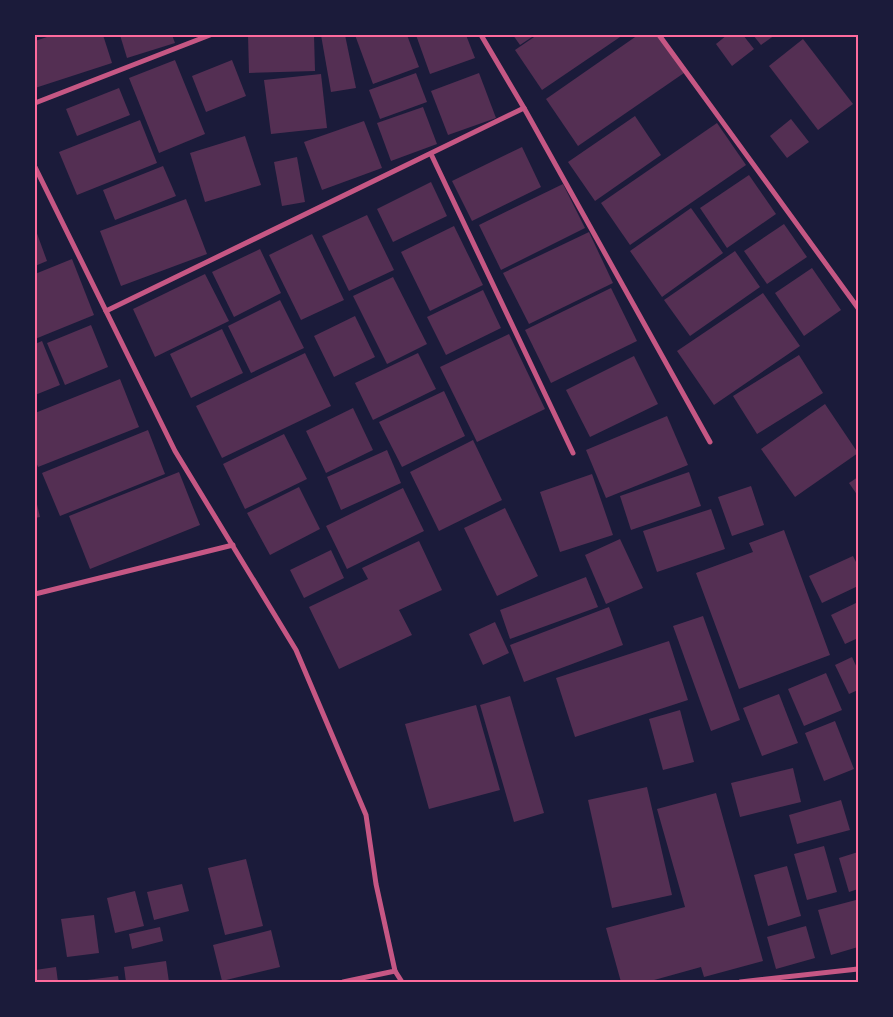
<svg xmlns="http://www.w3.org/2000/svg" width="893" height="1017" font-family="'Asap Condensed',sans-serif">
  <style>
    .building { fill: #542f53 }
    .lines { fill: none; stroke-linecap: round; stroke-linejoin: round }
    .minor { stroke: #c65784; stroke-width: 5 }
    .neatline { fill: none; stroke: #ff6b9d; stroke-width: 2 }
  </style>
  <rect width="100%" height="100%" fill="#1b1b3a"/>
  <!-- building -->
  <g class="building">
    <path d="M53,35H103L112,63L35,88V41Z"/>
    <path d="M120,35H172L175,43L127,58Z"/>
    <path d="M248,35H314L315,71L249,73Z"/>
    <path d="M321,35H345L356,88L331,92Z"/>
    <path d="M355,35H407L419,67L373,84Z"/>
    <path d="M416,35H466L475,58L430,74Z"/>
    <path d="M513,35H535L520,45Z"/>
    <path d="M537,35H623L542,90L515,50Z"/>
    <path d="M638,35H658L684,73L578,146L546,99Z"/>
    <path d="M727,35H743L754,49L732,66L716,44Z"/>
    <path d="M753,35H775L761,45Z"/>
    <path d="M803,39L853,104L818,130L769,66Z"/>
    <path d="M175,60L205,134L159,153L129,78Z"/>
    <path d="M232,60L246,96L206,112L192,76Z"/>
    <path d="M416,73L427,102L380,119L369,90Z"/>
    <path d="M479,73L496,118L448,135L431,91Z"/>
    <path d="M321,74L327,128L271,134L264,80Z"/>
    <path d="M119,88L130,115L77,136L66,109Z"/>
    <path d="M423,107L437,144L391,161L377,123Z"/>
    <path d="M635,116L661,155L595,201L568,162Z"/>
    <path d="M791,119L809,142L787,158L770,136Z"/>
    <path d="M140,120L157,163L77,195L59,152Z"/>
    <path d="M364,121L382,168L322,190L304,142Z"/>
    <path d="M717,123L746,165L630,245L601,203Z"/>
    <path d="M245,136L261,185L205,202L190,153Z"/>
    <path d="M522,147L541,187L472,221L452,181Z"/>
    <path d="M297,157L305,202L282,206L274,162Z"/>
    <path d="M163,166L176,196L115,220L103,190Z"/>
    <path d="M749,175L776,214L727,248L700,208Z"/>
    <path d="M431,182L447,216L393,242L377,209Z"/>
    <path d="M563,184L585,228L501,270L479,225Z"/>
    <path d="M186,199L207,254L121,286L100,231Z"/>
    <path d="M691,208L723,253L662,297L630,251Z"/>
    <path d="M367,215L394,270L349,291L322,236Z"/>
    <path d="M784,224L807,257L767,284L744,251Z"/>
    <path d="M454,226L483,285L430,311L401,252Z"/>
    <path d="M35,228L47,261L35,266Z"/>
    <path d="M589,232L613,283L529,324L503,273Z"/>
    <path d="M312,234L344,300L301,320L269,255Z"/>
    <path d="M260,249L281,293L234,317L212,272Z"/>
    <path d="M735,251L760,287L690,336L664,300Z"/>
    <path d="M72,259L94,315L35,339V274Z"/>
    <path d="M812,268L841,310L804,336L775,293Z"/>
    <path d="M205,274L229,321L155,357L133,309Z"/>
    <path d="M393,277L427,344L387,364L353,296Z"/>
    <path d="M611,288L637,341L551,383L525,330Z"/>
    <path d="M483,290L501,328L446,355L427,317Z"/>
    <path d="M763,293L800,346L714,405L677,351Z"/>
    <path d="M280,300L304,348L251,373L228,326Z"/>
    <path d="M355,316L375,357L334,377L314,336Z"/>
    <path d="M91,325L108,367L65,385L47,343Z"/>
    <path d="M222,329L243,373L191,398L170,354Z"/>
    <path d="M509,334L545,409L477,442L440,367Z"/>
    <path d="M42,341L60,385L35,395V344Z"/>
    <path d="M305,353L331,406L222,458L196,406Z"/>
    <path d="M418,353L436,389L373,420L355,383Z"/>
    <path d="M799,355L823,393L757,434L733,396Z"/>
    <path d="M634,356L658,404L590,437L566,390Z"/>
    <path d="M120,379L139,427L38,467L35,459V413Z"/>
    <path d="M444,391L465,436L402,467L379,422Z"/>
    <path d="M825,404L858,453L795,497L761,449Z"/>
    <path d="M353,408L373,450L326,473L306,431Z"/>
    <path d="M667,416L688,465L606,498L586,450Z"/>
    <path d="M148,430L165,474L60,516L42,473Z"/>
    <path d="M284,434L307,479L245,509L223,464Z"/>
    <path d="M473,440L502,500L439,531L410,472Z"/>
    <path d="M387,450L401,483L341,510L327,477Z"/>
    <path d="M179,472L200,525L90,569L69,516Z"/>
    <path d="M689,472L701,506L631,530L620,496Z"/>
    <path d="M592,474L613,535L560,552L540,492Z"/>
    <path d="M858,477V496L849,483Z"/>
    <path d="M751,486L764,525L732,536L718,497Z"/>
    <path d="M299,487L320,529L270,555L247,513Z"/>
    <path d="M403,488L424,531L347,569L326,526Z"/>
    <path d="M36,500L40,517L35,518V501Z"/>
    <path d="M505,508L538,576L497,596L464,528Z"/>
    <path d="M711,509L725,549L657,572L643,531Z"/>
    <path d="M784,530L830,655L739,689L696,573L753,552L749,543Z"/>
    <path d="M620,539L643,588L606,604L585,555Z"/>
    <path d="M419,541L442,590L399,610L412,635L339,669L309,607L368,579L362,568Z"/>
    <path d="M331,550L344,578L304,598L290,570Z"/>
    <path d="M853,556L858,566V586L822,603L809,576Z"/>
    <path d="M586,577L598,607L510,639L500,610Z"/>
    <path d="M858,602V638L845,644L831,615Z"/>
    <path d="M609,607L623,645L524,682L510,645Z"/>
    <path d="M703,616L740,720L711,731L673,626Z"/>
    <path d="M495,622L509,653L483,665L469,634Z"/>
    <path d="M669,641L688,700L575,737L556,678Z"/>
    <path d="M852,657L858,670V690L849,694L835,665Z"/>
    <path d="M826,673L842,710L804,726L788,689Z"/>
    <path d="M779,694L798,743L762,756L743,708Z"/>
    <path d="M510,696L544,813L514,822L480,705Z"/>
    <path d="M476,705L500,790L429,809L405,724Z"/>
    <path d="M680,710L694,762L663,770L649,719Z"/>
    <path d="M835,721L854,769L824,781L805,733Z"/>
    <path d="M793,768L801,802L740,817L731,783Z"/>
    <path d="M647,787L672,895L612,908L588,800Z"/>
    <path d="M716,793L763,961L704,977L701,967L647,982H621L606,928L685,907L657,809Z"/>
    <path d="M841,800L850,830L797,844L789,815Z"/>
    <path d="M824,846L837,892L807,900L794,854Z"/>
    <path d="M858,852V889L849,892L839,858Z"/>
    <path d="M246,859L263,926L225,935L208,868Z"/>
    <path d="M787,866L801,916L768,926L754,875Z"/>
    <path d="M182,884L189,911L154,920L147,892Z"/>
    <path d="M135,891L144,926L115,933L107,898Z"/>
    <path d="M856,900L858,906V947L831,955L818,910Z"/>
    <path d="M94,915L99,953L67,957L61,919Z"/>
    <path d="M806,926L815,958L776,969L767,937Z"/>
    <path d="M160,927L163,941L132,949L129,934Z"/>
    <path d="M271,930L280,967L222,981L213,945Z"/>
    <path d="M166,961L169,982H126L124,967Z"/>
    <path d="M56,967L58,982H35V970Z"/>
    <path d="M118,976L119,982H79V981Z"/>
  </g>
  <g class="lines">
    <!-- minor -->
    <g class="minor">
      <path d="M481,35L524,108L710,442"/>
      <path d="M659,35L858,308"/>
      <path d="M35,103L210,35"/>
      <path d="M431,154L573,453"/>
      <path d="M35,167L175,451L296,650L366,815L376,884L395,971L343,982"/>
      <path d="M106,311L524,108"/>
      <path d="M35,594L233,545"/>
      <path d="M395,971L402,982"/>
      <path d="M740,982L858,969"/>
    </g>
  </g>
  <!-- border -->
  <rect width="893" height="1017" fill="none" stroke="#1b1b3a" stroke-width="72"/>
  <rect x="36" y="36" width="821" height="945" class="neatline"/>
</svg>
